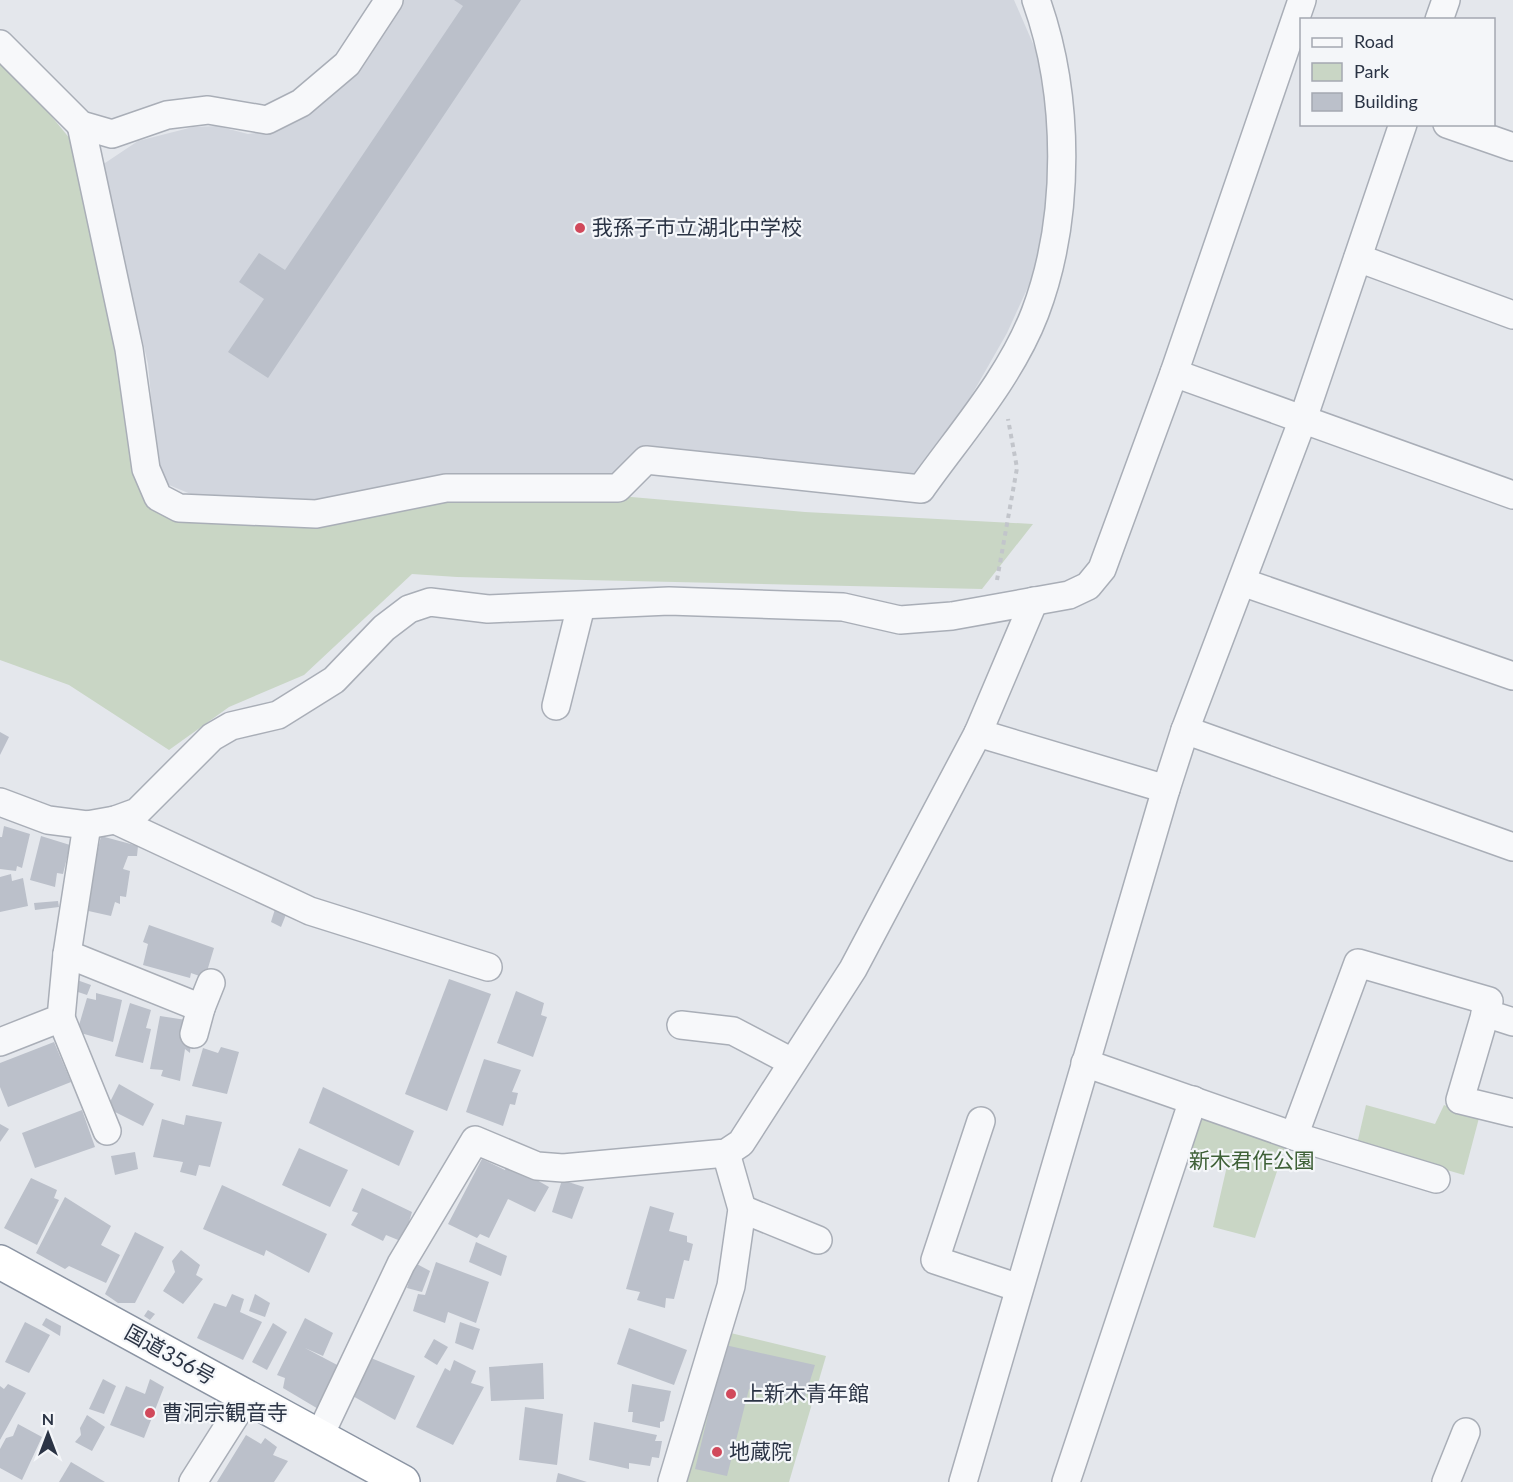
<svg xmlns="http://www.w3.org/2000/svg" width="1513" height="1482" font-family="Lato,'Noto Sans JP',sans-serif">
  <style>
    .built { fill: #d2d6de }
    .green { fill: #c9d6c5 }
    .building { fill: #bbc0ca }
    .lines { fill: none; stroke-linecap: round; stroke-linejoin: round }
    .minor-casing { stroke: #a9aeb7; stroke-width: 30 }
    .trunk-casing { stroke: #8b94a3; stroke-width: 36 }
    .path { stroke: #c2c5cb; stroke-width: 4; stroke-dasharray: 4.5 4.5; stroke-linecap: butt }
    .minor { stroke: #f7f8fa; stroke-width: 27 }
    .trunk { stroke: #fff; stroke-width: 33 }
    .poi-dot { fill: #d1495b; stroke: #f4f6f9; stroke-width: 2 }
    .labels { text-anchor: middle; stroke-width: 4.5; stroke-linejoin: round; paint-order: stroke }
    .poi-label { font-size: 21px; fill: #2b3445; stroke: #f4f6f9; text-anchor: start }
    .park-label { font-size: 21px; fill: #3f6138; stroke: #f4f6f9 }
    .street-label { font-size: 21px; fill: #2b3445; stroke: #f4f6f9 }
  </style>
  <rect width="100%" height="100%" fill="#e4e7ec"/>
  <!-- built -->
  <path class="built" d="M404,0H1014L1041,62L1051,116L1049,191L1038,265L1007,333L954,426L914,478L642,446L614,476L328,500L263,501L198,497L169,485L161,472L156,451L148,364L102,165L138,141L193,127L217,126L248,134L262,132L356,73Z"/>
  <!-- green -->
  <g class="green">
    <path d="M0,63L44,107L84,156L157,485L208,515L562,491L805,512L1033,524L982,589L457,577L412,574L304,675L229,707L169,750L69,685L0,660Z"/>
    <path d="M1366,1105L1435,1124L1444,1105L1479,1118L1464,1175L1357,1144Z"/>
    <path d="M1197,1113L1286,1144L1255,1238L1213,1227L1227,1166L1186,1151Z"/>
    <path d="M718,1330L826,1356L789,1482H672Z"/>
  </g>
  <!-- building -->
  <g class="building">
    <path d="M454,0H521L268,378L228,352L264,299L239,282L259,253L285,270L463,6Z"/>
    <path d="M0,732L9,737L0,755Z"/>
    <path d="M4,826L30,834L22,868L17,866L16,871L0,869V837H2Z"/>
    <path d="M41,836L70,845L63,874L57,873L55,887L30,880Z"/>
    <path d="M101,836L138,846L137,856H128L123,869L130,871L126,897L120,896V904L115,902L111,916L84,910Z"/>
    <path d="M11,874L12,881L23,878L28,906L0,912V877Z"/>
    <path d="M58,901L59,907L35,910L34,903Z"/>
    <path d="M276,906L287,912L281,927L271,922Z"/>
    <path d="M149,925L214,948L205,978L191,973L190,978L143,965L148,944L143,942Z"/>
    <path d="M449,979L491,994L447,1111L405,1094Z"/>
    <path d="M77,980L91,985L87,995L75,991Z"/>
    <path d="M516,991L544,1003L541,1015L547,1017L533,1057L497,1043Z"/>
    <path d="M96,993L122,1000L113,1042L77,1032L87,998L96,1000Z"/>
    <path d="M130,1003L151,1010L146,1028L151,1029L143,1063L115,1056Z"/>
    <path d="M160,1016L186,1020L181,1039H191L190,1053L185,1049L180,1081L161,1076L163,1070L150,1069Z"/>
    <path d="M54,1042L71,1082L8,1107L0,1087V1063Z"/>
    <path d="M221,1047L239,1052L227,1094L192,1086L203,1048L218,1053Z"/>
    <path d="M484,1059L521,1070L512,1092L518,1093L515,1105L510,1104L503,1126L466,1112Z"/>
    <path d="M119,1084L154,1104L143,1126L107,1108Z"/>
    <path d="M323,1087L414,1131L399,1166L309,1123Z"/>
    <path d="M82,1110L95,1147L35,1168L22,1133Z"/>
    <path d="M186,1115L222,1122L210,1167L199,1165L196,1176L180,1172L183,1162L153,1157L162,1119L184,1125Z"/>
    <path d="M0,1124L9,1129L0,1142Z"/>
    <path d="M299,1148L348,1170L330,1207L282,1185Z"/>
    <path d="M135,1152L138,1169L115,1175L111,1156Z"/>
    <path d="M482,1159L505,1170L507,1163L549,1187L535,1212L508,1199L489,1238L480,1234L477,1238L448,1224Z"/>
    <path d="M31,1178L57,1190L54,1198L59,1200L37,1245L4,1228Z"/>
    <path d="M562,1180L584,1187L572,1219L552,1212Z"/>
    <path d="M222,1185L327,1234L309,1273L266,1250L264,1256L203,1229Z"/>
    <path d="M362,1188L412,1212L403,1242L386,1235L383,1241L351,1225L358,1213L352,1211Z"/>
    <path d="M65,1197L111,1226L101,1245L120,1255L106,1283L69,1266L65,1269L36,1253Z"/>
    <path d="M650,1206L674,1213L669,1231L687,1236V1242L693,1244L689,1261L684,1260L674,1299L666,1298L665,1308L637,1300L640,1292L626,1289Z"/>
    <path d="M135,1232L164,1247L135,1303H118L105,1294Z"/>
    <path d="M476,1242L507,1256L501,1276L469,1262Z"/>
    <path d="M181,1250L200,1265L196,1275L203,1279L183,1304L163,1291L175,1272L172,1261Z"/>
    <path d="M436,1262L489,1282L476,1323L448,1312L445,1323L413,1311L418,1294L425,1295Z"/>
    <path d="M415,1263L430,1271L422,1292L407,1288Z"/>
    <path d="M232,1294L244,1299L240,1312L262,1322L243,1360L197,1338L214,1303L226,1307Z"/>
    <path d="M255,1294L270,1303L265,1317L249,1311Z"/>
    <path d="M148,1310L155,1314L150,1320L144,1316Z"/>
    <path d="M46,1318L61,1326L60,1336L42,1325Z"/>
    <path d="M305,1318L333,1333L323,1356L305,1348L341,1367L320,1410L283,1388L285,1378L277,1375Z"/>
    <path d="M25,1322L50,1335L29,1373L5,1362Z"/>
    <path d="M460,1322L480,1329L473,1350L455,1343Z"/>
    <path d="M273,1323L287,1332L267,1370L252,1362Z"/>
    <path d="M629,1328L687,1350L674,1385L617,1364Z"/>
    <path d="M434,1339L448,1347L437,1365L424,1357Z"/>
    <path d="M725,1345L815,1365L804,1400L749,1389L727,1476L695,1469Z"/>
    <path d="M371,1358L415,1376L395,1420L351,1395Z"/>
    <path d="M454,1360L476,1371L471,1383L484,1387L453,1445L416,1427L445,1368L450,1371Z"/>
    <path d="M543,1363L544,1399L491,1401L489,1367Z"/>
    <path d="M103,1379L116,1386L104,1414L89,1409Z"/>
    <path d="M150,1379L164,1387L144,1438L110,1425L126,1386L145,1394Z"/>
    <path d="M8,1384L26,1393L0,1440V1386L4,1389Z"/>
    <path d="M632,1384L671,1391L664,1421L660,1422V1428L632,1422L633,1412H628Z"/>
    <path d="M525,1407L563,1414L557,1465L519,1460Z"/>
    <path d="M87,1415L105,1427L92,1451L75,1442L81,1435L80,1428Z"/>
    <path d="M594,1422L657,1435L655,1441H662L659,1458L652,1457L650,1466L629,1463V1469L589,1460Z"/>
    <path d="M18,1424L42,1437L22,1480L0,1468V1449L6,1438L13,1436Z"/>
    <path d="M246,1435L261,1444L265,1438L277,1447L273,1455L288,1461L274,1482H217Z"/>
    <path d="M71,1462L105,1482H59Z"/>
    <path d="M558,1473L587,1482H556Z"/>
  </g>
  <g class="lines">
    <defs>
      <g id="minor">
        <path d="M1439,20L1446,0"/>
        <path d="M0,44L81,125L112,134L167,115L208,110L267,120L301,103L347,64L389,0"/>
        <path d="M1447,124L1513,147"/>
        <path d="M81,125L129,349L146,469L158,497L179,508L316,514L446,488H618L646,460L921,489C960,434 1010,378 1035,313C1071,218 1070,95 1036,0"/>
        <path d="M1358,258L1513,315"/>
        <path d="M1174,373L1513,495"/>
        <path d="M1242,582L1513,676"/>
        <path d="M556,706L581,606"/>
        <path d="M1185,730L1513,847"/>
        <path d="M978,733L1166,789"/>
        <path d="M0,802L48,820L87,825L115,820L137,812L212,737L231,726L278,715L334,680L384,628L409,609L430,602L488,609L669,601L843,607L900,620L952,616L1069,595L1088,586L1102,569L1174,373L1302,0"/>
        <path d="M115,820L310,911L488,967"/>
        <path d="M67,954L201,1008"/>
        <path d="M1485,1013L1513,1022"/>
        <path d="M61,1018L107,1131"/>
        <path d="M681,1025L733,1031L792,1062"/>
        <path d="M194,1034L201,1008L211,983"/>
        <path d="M0,1042L61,1018L67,954L87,825"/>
        <path d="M1085,1063L1294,1136L1436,1179"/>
        <path d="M981,1121L935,1260L1019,1288"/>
        <path d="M1294,1136L1358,963L1489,1001L1460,1100L1513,1113"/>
        <path d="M742,1209L818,1240"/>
        <path d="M319,1437L401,1264L475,1140L537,1166L563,1168L726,1153L741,1143L853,969L978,733L1034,601"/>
        <path d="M193,1482L247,1397"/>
        <path d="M672,1482L731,1286L742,1209L726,1153"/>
        <path d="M963,1482L1166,789L1185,730L1303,419L1403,124"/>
        <path d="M1066,1482L1193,1100"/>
        <path d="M1446,1482L1466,1432"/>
      </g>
      <path id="trunk" d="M0,1262L403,1482"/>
    </defs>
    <!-- minor casing -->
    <use href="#minor" class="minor-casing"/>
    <!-- trunk casing -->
    <use href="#trunk" class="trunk-casing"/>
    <!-- path -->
    <path class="path" d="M997,580L1017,468L1008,419"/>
    <!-- minor -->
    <use href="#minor" class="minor"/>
    <!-- trunk -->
    <use href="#trunk" class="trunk"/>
  </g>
  <!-- markers -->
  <g class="poi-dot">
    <circle cx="580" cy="228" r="6"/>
    <circle cx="731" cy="1394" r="6"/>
    <circle cx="150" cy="1413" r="6"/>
    <circle cx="717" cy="1452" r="6"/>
  </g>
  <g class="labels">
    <!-- poi labels -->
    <g class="poi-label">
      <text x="592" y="235">我孫子市立湖北中学校</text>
      <text x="743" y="1401">上新木青年館</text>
      <text x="162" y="1420">曹洞宗観音寺</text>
      <text x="729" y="1459">地蔵院</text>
    </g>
    <!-- park labels -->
    <g class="park-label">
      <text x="1252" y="1168">新木君作公園</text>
    </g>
    <!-- street labels -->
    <g class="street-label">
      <text transform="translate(170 1355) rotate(29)" y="7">国道356号</text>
    </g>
  </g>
  <!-- legend -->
  <rect x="1300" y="18" width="195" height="108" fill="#f4f6f9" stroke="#a4a8b1" stroke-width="1.5"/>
  <rect x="1312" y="38" width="30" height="9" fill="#f7f8fa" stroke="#a4a8b1" stroke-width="1.5"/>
  <text x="1354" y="48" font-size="18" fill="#2b3445">Road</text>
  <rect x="1312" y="63" width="30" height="18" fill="#c9d6c5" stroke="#a4a8b1" stroke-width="1.5"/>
  <text x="1354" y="78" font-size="18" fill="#2b3445">Park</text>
  <rect x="1312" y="93" width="30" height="18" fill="#bbc0ca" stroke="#a4a8b1" stroke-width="1.5"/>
  <text x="1354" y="108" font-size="18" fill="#2b3445">Building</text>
  <!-- north arrow -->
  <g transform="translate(48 1434)" stroke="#f4f6f9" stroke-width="4.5" paint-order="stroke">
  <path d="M0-4.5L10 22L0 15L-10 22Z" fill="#2b3445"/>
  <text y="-9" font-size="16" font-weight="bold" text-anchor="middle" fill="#2b3445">N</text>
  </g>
</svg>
